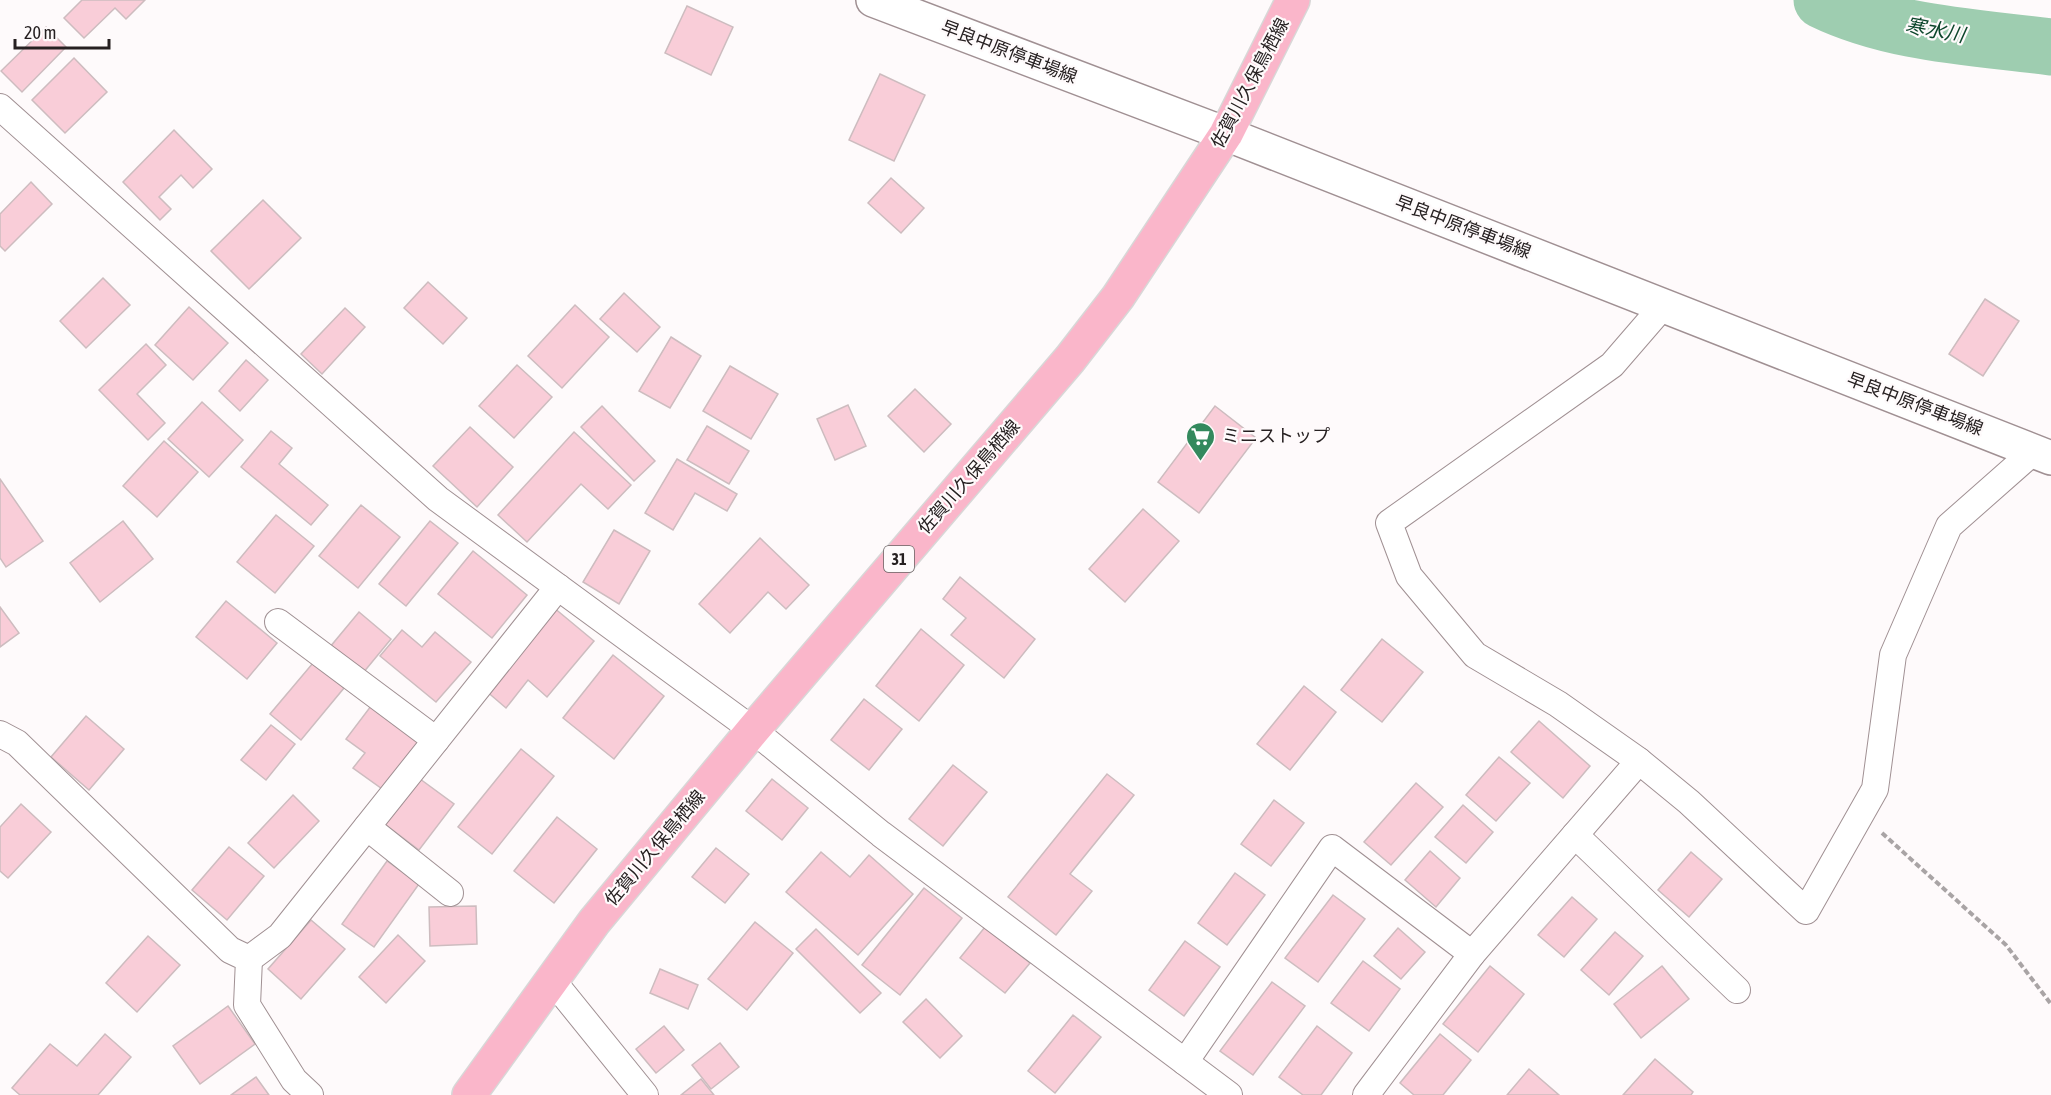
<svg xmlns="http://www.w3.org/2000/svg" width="2051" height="1095" font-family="'Asap Condensed','Noto Sans JP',sans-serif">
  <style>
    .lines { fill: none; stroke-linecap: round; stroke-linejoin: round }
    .river { stroke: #9ecdb0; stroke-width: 57 }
    .building { fill: #f9cdd8; stroke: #cdbcbf; stroke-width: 1.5 }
    .street-casing { stroke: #a09093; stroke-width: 28 }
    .secondary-casing { stroke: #a09093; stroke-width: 36 }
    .primary-casing { stroke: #d8d7d7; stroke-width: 36 }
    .path { stroke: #a9a4a5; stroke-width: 4; stroke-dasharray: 6 3; stroke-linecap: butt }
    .street { stroke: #fff; stroke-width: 26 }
    .secondary { stroke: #fff; stroke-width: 33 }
    .primary { stroke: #fab6ca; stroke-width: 33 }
    .labels { text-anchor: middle; stroke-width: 4.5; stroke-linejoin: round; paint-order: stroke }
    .shield { fill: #fefafb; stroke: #676162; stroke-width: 1.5 }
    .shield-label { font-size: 16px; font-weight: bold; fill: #262021 }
    .street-label { font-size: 18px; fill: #262021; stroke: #fefafb }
    .poi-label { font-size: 18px; fill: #262021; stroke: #fefafb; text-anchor: start }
    .water-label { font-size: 20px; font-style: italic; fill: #0c462b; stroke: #fefafb }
  </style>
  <rect width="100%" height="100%" fill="#fefafb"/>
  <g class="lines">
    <!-- river -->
    <path class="river" d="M1822,0C1892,34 1975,37 2051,47"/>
  </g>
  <!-- building -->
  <g class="building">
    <path d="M82,0H145L126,19L115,8L84,38L64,18Z"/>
    <path d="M687,6L733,27L711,75L665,53Z"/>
    <path d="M46,27L66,47L22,92L1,71Z"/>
    <path d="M74,58L107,92L65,133L32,100Z"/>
    <path d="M880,74L925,95L894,161L849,140Z"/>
    <path d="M174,130L212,169L193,188L181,175L159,197L171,209L160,220L123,182Z"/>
    <path d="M891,178L924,208L901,233L868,203Z"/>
    <path d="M31,182L52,204L5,251L0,246V214Z"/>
    <path d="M263,200L301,238L249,289L211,251Z"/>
    <path d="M103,278L130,305L86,348L60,321Z"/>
    <path d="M428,282L467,318L443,344L404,308Z"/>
    <path d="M624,293L660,327L637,352L600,319Z"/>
    <path d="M1985,299L2019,321L1983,376L1949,354Z"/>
    <path d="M575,305L609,337L562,388L528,356Z"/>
    <path d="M189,307L228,343L193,380L155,345Z"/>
    <path d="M345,308L365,327L322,374L301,354Z"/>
    <path d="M671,337L701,356L670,408L639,391Z"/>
    <path d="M146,344L166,365L137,394L165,423L148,440L99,390Z"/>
    <path d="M246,360L268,380L240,411L219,391Z"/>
    <path d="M517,365L552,397L514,438L479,406Z"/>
    <path d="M730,366L778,394L751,439L703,411Z"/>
    <path d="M915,389L951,424L924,452L888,416Z"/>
    <path d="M202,402L243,440L209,477L168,439Z"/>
    <path d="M848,405L866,446L835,460L817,419Z"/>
    <path d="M602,406L655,461L634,481L581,427Z"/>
    <path d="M1215,406L1256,438L1199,513L1158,482Z"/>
    <path d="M707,426L749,451L729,484L687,460Z"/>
    <path d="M470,427L513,467L477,507L433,466Z"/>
    <path d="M271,431L292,448L279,464L328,505L311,525L241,467Z"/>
    <path d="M574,432L631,485L608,509L581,484L527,542L498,515Z"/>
    <path d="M164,441L198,472L157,517L123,486Z"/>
    <path d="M677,459L737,494L727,511L695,493L673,530L645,513Z"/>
    <path d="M0,479L43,541L6,567L0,558Z"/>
    <path d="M361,505L400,537L358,588L319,556Z"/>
    <path d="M1143,509L1179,541L1125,602L1089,569Z"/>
    <path d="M276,515L314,546L275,593L237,562Z"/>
    <path d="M123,521L153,559L100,602L70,563Z"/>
    <path d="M430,521L458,543L406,606L379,584Z"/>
    <path d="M614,530L650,551L619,604L583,582Z"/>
    <path d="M760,538L809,585L786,609L768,592L730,633L699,604Z"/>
    <path d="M473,551L527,595L492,638L438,594Z"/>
    <path d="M960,577L1035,639L1004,678L951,635L966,618L943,599Z"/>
    <path d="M226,601L277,643L247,679L196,637Z"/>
    <path d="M0,607L19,633L0,647Z"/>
    <path d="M553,607L594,641L547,697L528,680L506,708L485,690Z"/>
    <path d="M359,612L391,639L363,673L330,647Z"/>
    <path d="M921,629L964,665L919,721L876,686Z"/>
    <path d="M402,630L422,647L435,632L471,662L436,702L380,656Z"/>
    <path d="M1382,639L1423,672L1382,722L1341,690Z"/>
    <path d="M613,655L664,696L614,759L563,718Z"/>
    <path d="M313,663L344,688L301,740L270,714Z"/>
    <path d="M1304,686L1336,712L1290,770L1257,744Z"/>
    <path d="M864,699L902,729L869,770L831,740Z"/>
    <path d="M371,706L421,742L385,791L353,768L365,753L346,739Z"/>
    <path d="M86,716L124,749L89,790L51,757Z"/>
    <path d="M1539,721L1590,766L1563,798L1511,752Z"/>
    <path d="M271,725L295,744L266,780L241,760Z"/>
    <path d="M521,749L554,776L492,854L458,827Z"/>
    <path d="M1499,757L1530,783L1496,821L1466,795Z"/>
    <path d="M953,765L987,792L943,846L909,819Z"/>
    <path d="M1107,774L1134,795L1070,874L1092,891L1056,935L1008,897Z"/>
    <path d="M416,776L454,804L419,850L382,822Z"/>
    <path d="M772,779L808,808L782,840L746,811Z"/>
    <path d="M1416,783L1443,807L1391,865L1364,842Z"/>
    <path d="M293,795L319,821L274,868L248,843Z"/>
    <path d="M1274,800L1304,823L1271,866L1241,844Z"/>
    <path d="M21,804L51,832L8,878L0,871V827Z"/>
    <path d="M1463,805L1493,832L1466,863L1435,837Z"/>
    <path d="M557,817L597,849L554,903L514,871Z"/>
    <path d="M229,847L264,876L227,920L192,890Z"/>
    <path d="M716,848L749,874L725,903L692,877Z"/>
    <path d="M1430,851L1460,878L1436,907L1405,880Z"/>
    <path d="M821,852L850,877L869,855L913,894L858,955L786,892Z"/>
    <path d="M1691,852L1722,879L1689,917L1658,890Z"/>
    <path d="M387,861L419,884L374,947L342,924Z"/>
    <path d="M1235,873L1265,895L1227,945L1198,923Z"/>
    <path d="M924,888L962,918L900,995L862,965Z"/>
    <path d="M1333,895L1365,919L1318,982L1285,958Z"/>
    <path d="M1572,897L1597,919L1564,957L1538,935Z"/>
    <path d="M476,906L477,944L430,946L429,907Z"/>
    <path d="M311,920L345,949L301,999L268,969Z"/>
    <path d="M755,922L793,953L747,1010L708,979Z"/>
    <path d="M985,927L1030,963L1005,993L960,958Z"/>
    <path d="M1398,928L1425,952L1401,979L1374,956Z"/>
    <path d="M816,929L881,993L860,1013L796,949Z"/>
    <path d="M1615,932L1643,956L1609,995L1581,970Z"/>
    <path d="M398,935L425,961L386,1003L359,977Z"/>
    <path d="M148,936L180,965L137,1012L106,983Z"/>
    <path d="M1185,941L1220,967L1184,1016L1149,990Z"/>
    <path d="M1363,961L1400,989L1369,1031L1331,1003Z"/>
    <path d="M1490,966L1524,994L1478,1052L1443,1024Z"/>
    <path d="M1662,966L1689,999L1641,1038L1614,1004Z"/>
    <path d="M660,969L698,985L688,1009L650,993Z"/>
    <path d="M1272,982L1305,1006L1253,1075L1220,1051Z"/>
    <path d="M926,999L962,1036L940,1058L903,1022Z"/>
    <path d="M228,1006L255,1044L200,1084L173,1046Z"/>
    <path d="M1073,1015L1101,1037L1055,1093L1028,1071Z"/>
    <path d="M664,1026L684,1050L656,1073L636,1049Z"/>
    <path d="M1317,1026L1352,1053L1321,1095H1303L1279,1077Z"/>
    <path d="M105,1034L131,1057L98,1095H20L12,1088L50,1044L77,1066Z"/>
    <path d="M1440,1034L1471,1060L1443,1095H1414L1400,1083Z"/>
    <path d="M720,1043L739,1067L711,1089L692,1065Z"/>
    <path d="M1655,1059L1693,1092L1691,1095H1623Z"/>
    <path d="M1529,1069L1559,1095H1507Z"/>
    <path d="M256,1077L269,1095H231Z"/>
    <path d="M701,1079L714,1095H681Z"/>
  </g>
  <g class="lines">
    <defs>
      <g id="street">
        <path d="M0,107L438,499L753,730L881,834L1229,1095"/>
        <path d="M1663,306L1612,365L1389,523L1409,576L1475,655L1558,704L1639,761L1689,802L1806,911L1875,789L1893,655L1949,526L2034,451"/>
        <path d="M278,622L436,740"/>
        <path d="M0,734L17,743L230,950L249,959L247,1005L294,1080L310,1095"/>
        <path d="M367,827L450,893"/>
        <path d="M1575,835L1737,990"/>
        <path d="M249,959L280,936L558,587"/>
        <path d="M552,980L645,1095"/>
        <path d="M1185,1062L1332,848L1472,954"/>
        <path d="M1366,1095L1472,954L1639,761"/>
      </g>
      <path id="secondary" d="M873,0L1226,134L2051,458"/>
      <path id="primary" d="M469,1095L594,922L753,730L1070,359L1118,297L1226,134L1293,0"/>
    </defs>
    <!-- street casing -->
    <use href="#street" class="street-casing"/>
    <!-- secondary casing -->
    <use href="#secondary" class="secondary-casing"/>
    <!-- primary casing -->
    <use href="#primary" class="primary-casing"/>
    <!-- path -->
    <path class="path" d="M1882,833L2006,945L2051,1004"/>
    <!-- street -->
    <use href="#street" class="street"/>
    <!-- secondary -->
    <use href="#secondary" class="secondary"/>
    <!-- primary -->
    <use href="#primary" class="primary"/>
  </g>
  <!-- icons -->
  <defs>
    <symbol id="supermarket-pin" viewBox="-11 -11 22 30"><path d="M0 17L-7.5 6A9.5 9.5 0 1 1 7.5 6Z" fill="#33895d" stroke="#fefafb"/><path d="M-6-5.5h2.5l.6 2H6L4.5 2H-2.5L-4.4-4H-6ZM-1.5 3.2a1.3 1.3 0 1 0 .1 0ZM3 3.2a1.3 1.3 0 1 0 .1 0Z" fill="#fff"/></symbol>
  </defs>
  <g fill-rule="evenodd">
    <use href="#supermarket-pin" x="1184" y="420" width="33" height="45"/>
  </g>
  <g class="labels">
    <!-- shield labels -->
    <rect class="shield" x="884" y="546" width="30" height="26" rx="4.5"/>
    <g class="shield-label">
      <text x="899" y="565">31</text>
    </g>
    <!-- street labels -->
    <g class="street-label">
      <text transform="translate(1009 52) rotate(21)" y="6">早良中原停車場線</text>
      <text transform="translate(1250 83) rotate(-62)" y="6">佐賀川久保鳥栖線</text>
      <text transform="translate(1463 227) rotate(21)" y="6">早良中原停車場線</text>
      <text transform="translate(1915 404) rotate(21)" y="6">早良中原停車場線</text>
      <text transform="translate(969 477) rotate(-49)" y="6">佐賀川久保鳥栖線</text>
      <text transform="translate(655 848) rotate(-50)" y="6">佐賀川久保鳥栖線</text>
    </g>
    <!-- poi labels -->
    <g class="poi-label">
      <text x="1222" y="442">ミニストップ</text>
    </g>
    <!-- water labels -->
    <g class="water-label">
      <text transform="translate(1935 30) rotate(10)" y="7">寒水川</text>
    </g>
  </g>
  <!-- scale -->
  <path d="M15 39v9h94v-9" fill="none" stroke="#262021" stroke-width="3"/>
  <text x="24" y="39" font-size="18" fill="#262021" stroke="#fefafb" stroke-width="4.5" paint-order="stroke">20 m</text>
</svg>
